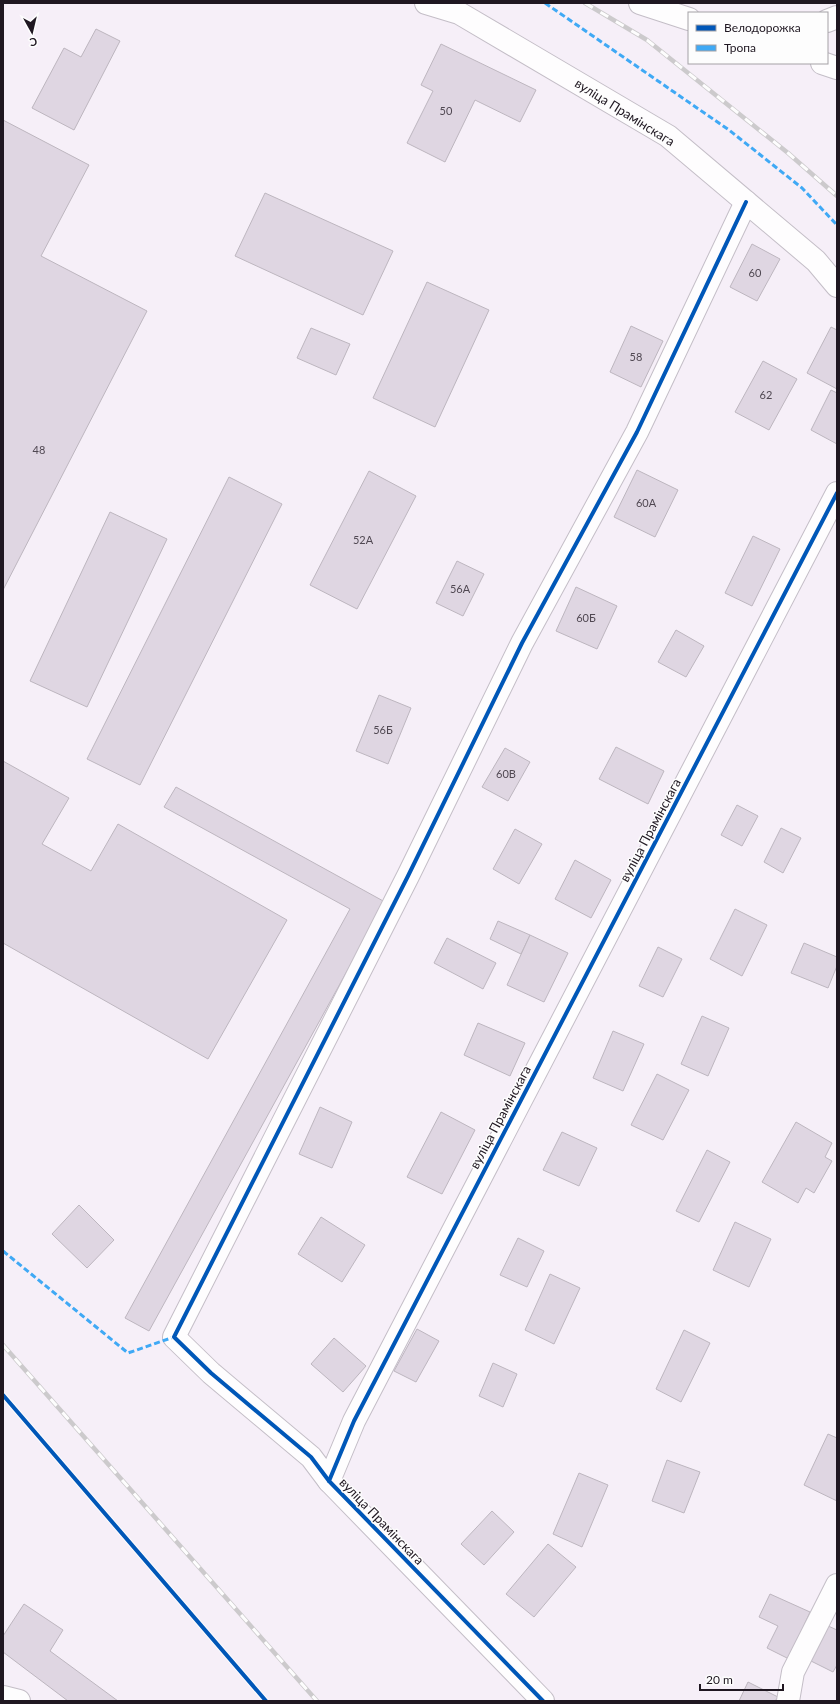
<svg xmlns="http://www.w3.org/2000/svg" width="840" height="1704" font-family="Lato,sans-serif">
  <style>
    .building { fill: #dfd6e2; stroke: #bdb6bf }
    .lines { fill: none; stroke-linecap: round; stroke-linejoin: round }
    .minor-casing { stroke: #c4bec7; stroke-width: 24 }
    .minor { stroke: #fefdfe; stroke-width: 22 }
    .rail-casing { stroke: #cccacc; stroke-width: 4.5 }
    .rail { stroke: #fdfdfd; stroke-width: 3; stroke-dasharray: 9; stroke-linecap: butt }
    .quiet { stroke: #3fa9f5; stroke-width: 3; stroke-dasharray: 6 3; stroke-linecap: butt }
    .cycleway-casing { stroke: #fdfdfd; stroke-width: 6 }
    .cycleway { stroke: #0057b8; stroke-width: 4 }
    .labels { text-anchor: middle; stroke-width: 3; stroke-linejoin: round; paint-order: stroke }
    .number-label { font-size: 11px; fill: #504852 }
    .street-label { font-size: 13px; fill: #1f1721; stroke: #fdfdfd }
  </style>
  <rect width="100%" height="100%" fill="#f6eff8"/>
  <!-- building -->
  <g class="building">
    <path d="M96,29L120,41L74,130L32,108L64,48L81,57Z"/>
    <path d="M441,44L536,90L520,122L475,100L445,162L407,143L433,91L421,85Z"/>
    <path d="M3,120L89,165L41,256L147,311L3,590Z"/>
    <path d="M265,193L393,251L363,315L235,256Z"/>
    <path d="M752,244L780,259L757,301L730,287Z"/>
    <path d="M427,282L489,310L435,427L373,398Z"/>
    <path d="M631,326L663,341L641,387L610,372Z"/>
    <path d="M831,327L837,330V389L807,373Z"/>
    <path d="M311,328L350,344L336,375L297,358Z"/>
    <path d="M763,361L797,379L769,430L735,412Z"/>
    <path d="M831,390L837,393V444L811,430Z"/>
    <path d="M637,470L678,490L655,537L614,517Z"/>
    <path d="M369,471L416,496L357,609L310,585Z"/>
    <path d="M229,477L282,504L140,785L87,759Z"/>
    <path d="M110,512L167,539L87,707L30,681Z"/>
    <path d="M753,536L780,549L752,606L725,593Z"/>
    <path d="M457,561L484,574L463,616L436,603Z"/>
    <path d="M576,587L617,606L597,649L556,631Z"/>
    <path d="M676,630L704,646L686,677L658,662Z"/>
    <path d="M379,695L411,708L388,764L356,751Z"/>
    <path d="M616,747L664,771L648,804L599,779Z"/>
    <path d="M505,748L530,762L508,801L482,787Z"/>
    <path d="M3,761L69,798L42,844L91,871L118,824L287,920L208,1059L3,943Z"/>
    <path d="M176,787L385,902L149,1331L125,1318L350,909L164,807Z"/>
    <path d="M737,805L758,816L742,846L721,835Z"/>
    <path d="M781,828L801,838L783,873L764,862Z"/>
    <path d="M515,829L542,844L519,884L493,869Z"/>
    <path d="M575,860L611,880L591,918L555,899Z"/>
    <path d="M735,909L767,925L742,976L710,959Z"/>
    <path d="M498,921L530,935L521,954L490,939Z"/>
    <path d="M530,935L568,953L544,1002L507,985Z"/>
    <path d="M447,938L496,963L483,989L434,963Z"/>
    <path d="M804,943L837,957V966L828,988L791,973Z"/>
    <path d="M658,947L682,959L663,997L639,986Z"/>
    <path d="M702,1016L729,1028L708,1076L681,1064Z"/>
    <path d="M478,1023L525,1043L510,1076L464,1055Z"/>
    <path d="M613,1031L644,1044L623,1091L593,1078Z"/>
    <path d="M657,1074L689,1090L663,1140L631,1125Z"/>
    <path d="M320,1107L352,1122L332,1168L299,1154Z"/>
    <path d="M441,1112L475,1130L442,1194L407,1177Z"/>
    <path d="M796,1122L832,1143L825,1157L832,1161L814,1193L806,1188L798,1203L762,1182Z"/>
    <path d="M562,1132L597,1148L579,1186L543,1170Z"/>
    <path d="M707,1150L730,1162L699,1222L676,1211Z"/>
    <path d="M79,1205L114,1240L87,1268L52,1234Z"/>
    <path d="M321,1217L365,1245L342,1282L298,1254Z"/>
    <path d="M735,1222L771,1239L749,1287L713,1270Z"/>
    <path d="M518,1238L544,1251L527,1287L500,1275Z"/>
    <path d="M550,1274L580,1288L554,1344L525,1330Z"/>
    <path d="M417,1329L439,1341L416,1382L394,1371Z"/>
    <path d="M684,1330L710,1343L681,1402L656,1389Z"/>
    <path d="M334,1338L366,1366L343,1392L311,1364Z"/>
    <path d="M493,1363L517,1374L503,1407L479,1396Z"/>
    <path d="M828,1434L837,1438V1501L804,1485Z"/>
    <path d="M667,1460L700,1472L684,1513L652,1501Z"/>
    <path d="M579,1473L608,1485L582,1547L553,1534Z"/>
    <path d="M492,1511L514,1532L484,1565L461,1544Z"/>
    <path d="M548,1544L576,1567L534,1617L506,1594Z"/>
    <path d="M770,1594L810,1612L789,1659L767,1648L778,1626L759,1617Z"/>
    <path d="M24,1604L63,1630L50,1651L118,1701H68L3,1652V1636Z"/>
    <path d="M826,1625L837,1630V1665L833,1672L809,1660Z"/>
    <path d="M748,1682L778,1697L775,1701H739Z"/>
  </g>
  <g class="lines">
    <defs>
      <g id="minor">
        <path d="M426,3L459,13L668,136L816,261L837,286"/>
        <path d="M640,3L689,19"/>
        <path d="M827,21L837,17"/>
        <path d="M822,63L837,68"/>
        <path d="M329,1481L311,1457L211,1373L174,1337L408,876L522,643L637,432L746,202"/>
        <path d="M3,1697L19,1701"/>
        <path d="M543,1701L329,1481L354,1421L837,493"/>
        <path d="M788,1701L793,1672L837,1585"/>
      </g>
    </defs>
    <!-- minor casing -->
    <use href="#minor" class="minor-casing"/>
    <!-- minor -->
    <use href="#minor" class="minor"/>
    <defs>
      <g id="rail">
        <path d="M585,3L647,40L788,153L837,196"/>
        <path d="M3,1345L317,1701"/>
      </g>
    </defs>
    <!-- rail casing -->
    <use href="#rail" class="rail-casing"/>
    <!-- rail -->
    <use href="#rail" class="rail"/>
    <!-- quiet -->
    <g class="quiet">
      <path d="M545,3L729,130L802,188L837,225"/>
      <path d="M3,1251L128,1353L174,1337"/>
    </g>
    <defs>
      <g id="cycleway">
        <path d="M3,1395L266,1701"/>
        <path d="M329,1481L311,1457L211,1373L174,1337L408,876L522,643L637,432L746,202"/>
        <path d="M543,1701L329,1481L354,1421L837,493"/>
      </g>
    </defs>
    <!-- cycleway casing -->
    <use href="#cycleway" class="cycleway-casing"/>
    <!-- cycleway -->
    <use href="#cycleway" class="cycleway"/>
  </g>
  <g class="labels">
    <!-- number labels -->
    <g class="number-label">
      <text x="446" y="115">50</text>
      <text x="755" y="277">60</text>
      <text x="636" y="361">58</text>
      <text x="766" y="399">62</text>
      <text x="39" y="454">48</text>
      <text x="646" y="507">60А</text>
      <text x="363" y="544">52А</text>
      <text x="460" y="593">56А</text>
      <text x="586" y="622">60Б</text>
      <text x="383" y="734">56Б</text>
      <text x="506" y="778">60В</text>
    </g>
    <!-- street labels -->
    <g class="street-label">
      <text transform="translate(625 112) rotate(32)" y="5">вуліца Прамінскага</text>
      <text transform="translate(650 830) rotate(-62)" y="5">вуліца Прамінскага</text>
      <text transform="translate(500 1117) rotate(-62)" y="5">вуліца Прамінскага</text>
      <text transform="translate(382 1521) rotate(46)" y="5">вуліца Прамінскага</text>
    </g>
  </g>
  <!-- border -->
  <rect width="840" height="1704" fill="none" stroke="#1f1721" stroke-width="8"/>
  <!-- legend -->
  <rect x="688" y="12" width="140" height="52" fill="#fdfdfd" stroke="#a4a1a5"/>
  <rect x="696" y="25" width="20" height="6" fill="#0057b8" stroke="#a4a1a5"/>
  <text x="724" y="32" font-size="12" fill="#1f1721">Велодорожка</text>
  <rect x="696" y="45" width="20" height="6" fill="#3fa9f5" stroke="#a4a1a5"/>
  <text x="724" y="52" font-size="12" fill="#1f1721">Тропа</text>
  <!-- north arrow -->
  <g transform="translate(32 32) rotate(172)" stroke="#fdfdfd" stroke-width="3" paint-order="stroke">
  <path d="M0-3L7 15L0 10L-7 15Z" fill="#1f1721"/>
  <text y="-6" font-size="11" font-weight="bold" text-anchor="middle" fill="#1f1721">С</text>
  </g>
  <!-- scale -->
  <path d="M700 1684v6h83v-6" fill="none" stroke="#1f1721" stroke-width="2"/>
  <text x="706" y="1684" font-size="12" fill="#1f1721" stroke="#fdfdfd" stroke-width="3" paint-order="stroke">20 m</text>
</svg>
